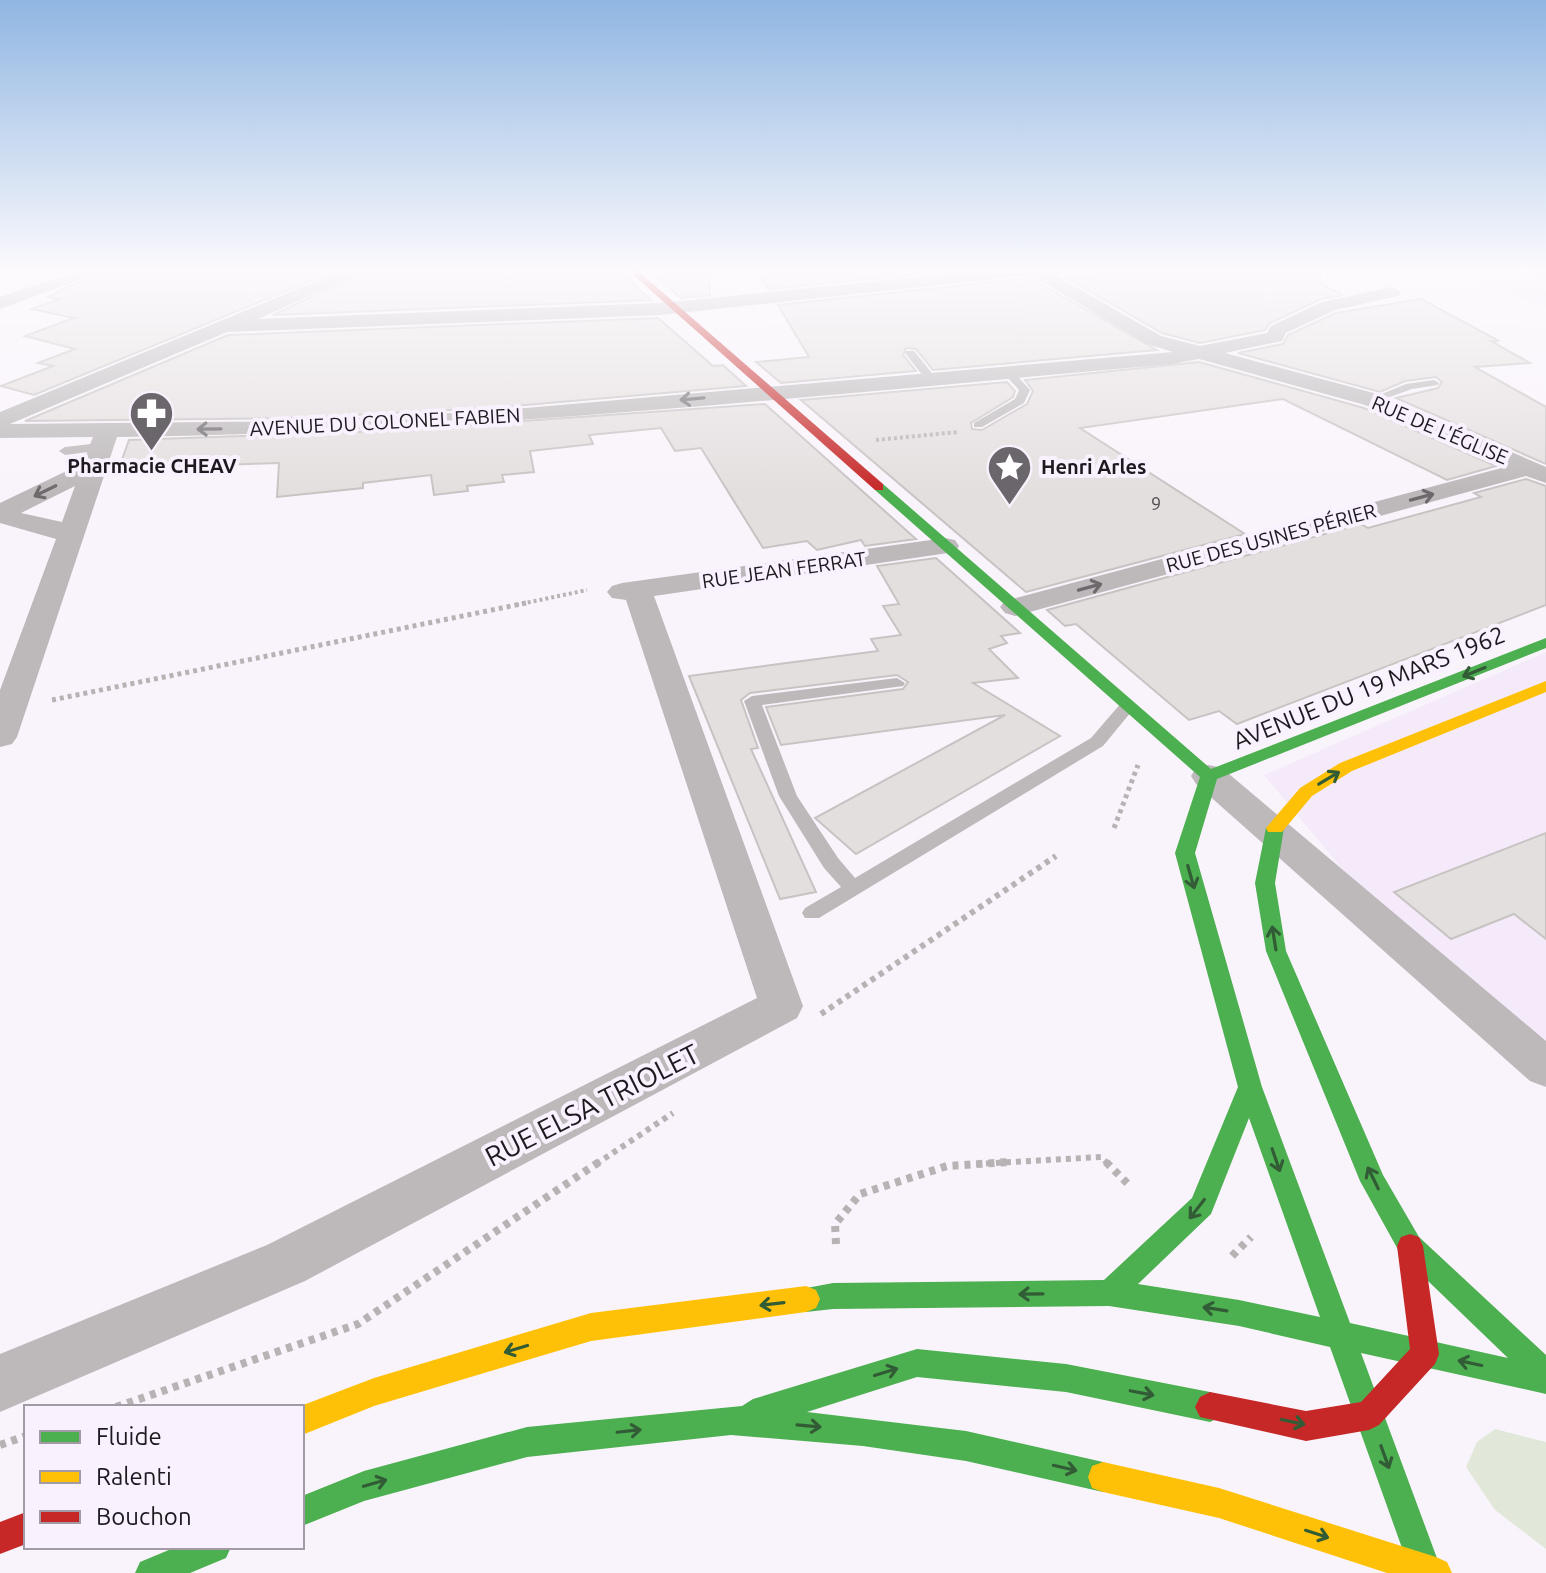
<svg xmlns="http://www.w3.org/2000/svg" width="1546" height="1573" font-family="Ubuntu,sans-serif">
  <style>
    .built { fill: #f5eaf9 }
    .green { fill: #e1e8d9 }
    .building { fill: #e4dfdf; stroke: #c8c3c3; stroke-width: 2 }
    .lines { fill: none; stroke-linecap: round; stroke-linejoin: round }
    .path-far3 { stroke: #b7b3b5; stroke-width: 4; stroke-dasharray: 3 3; stroke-linecap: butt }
    .path-far2 { stroke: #b7b3b5; stroke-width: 5; stroke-dasharray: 4 4; stroke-linecap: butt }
    .path-far1 { stroke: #b7b3b5; stroke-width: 6; stroke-dasharray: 5 5; stroke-linecap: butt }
    .path { stroke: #b7b3b5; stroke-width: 8; stroke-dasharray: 6 6; stroke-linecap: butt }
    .lane { fill: #bdb9bb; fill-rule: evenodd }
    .street { fill: #bdb9bb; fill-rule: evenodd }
    .fast { fill: #4caf50; fill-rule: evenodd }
    .slow { fill: #ffc107; fill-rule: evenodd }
    .jam { fill: #c62828; fill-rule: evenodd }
    .oneway { stroke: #6d696d }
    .oneway2 { stroke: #325c35 }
    .labels { text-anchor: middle; stroke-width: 8; stroke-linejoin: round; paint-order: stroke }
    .far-number-label { font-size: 18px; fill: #504c50 }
    .far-street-label { font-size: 20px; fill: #1d191f; stroke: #faf1fe }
    .far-poi-label { font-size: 20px; font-weight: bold; fill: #1d191f; stroke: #faf1fe }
    .street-label { font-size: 24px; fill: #1d191f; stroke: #faf1fe }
    .near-street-label { font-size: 28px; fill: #1d191f; stroke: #faf1fe }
  </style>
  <rect width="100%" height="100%" fill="#f9f4fb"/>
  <!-- built -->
  <g class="built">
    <path d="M1448,271H1546V308Z"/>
    <path d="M1546,652V1046L1354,883L1264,775Z"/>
  </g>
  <!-- green -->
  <path class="green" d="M1495,1429L1546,1442V1549L1495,1510L1466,1467L1477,1442Z"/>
  <!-- building -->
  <g class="building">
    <path d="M106,271H334L34,395L1,386L53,366L38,363L75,349L25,336L74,318L32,309L60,299L48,297L60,292H56Z"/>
    <path d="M367,271H620L651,300L273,315Z"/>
    <path d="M649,271H709L710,295L681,298Z"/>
    <path d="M757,271H953L768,289Z"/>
    <path d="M1143,271H1320V283L1342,295L1321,299L1270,323L1265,330L1200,343L1162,333L1065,277Z"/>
    <path d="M1030,278L1157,350L933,370L916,349L906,348L903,355L916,371L781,383L756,362L809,357L778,305Z"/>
    <path d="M1421,299L1499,341H1491L1530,363L1475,367L1546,407V464L1396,398L1438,388L1442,382L1436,377L1405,381L1380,392L1238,353L1283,344L1288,335L1336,313Z"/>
    <path d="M658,318L713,366L723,365L746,386L490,408L298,418L25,421L228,335Z"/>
    <path d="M1199,362L1364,408L1496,466L1447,480L1283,399L1080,428L1245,534L1026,592L801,400L1007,382L1015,391L1013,397L971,423L972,429L982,430L1027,404L1033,391L1025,380Z"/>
    <path d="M765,404L916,539L865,546L861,540L817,550L807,541L763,548L701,448L675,451L661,428L589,435L593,444L530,451L534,472L502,475L504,482L467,486L468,491L434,495L431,475L363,483V488L277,497L279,463L119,468L129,440L381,431Z"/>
    <path d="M1526,479L1546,486V605L1237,724L1219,711L1189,720L1076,624L1065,626L1047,610L1361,524L1368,528L1481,497L1474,493Z"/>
    <path d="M936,558L1020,633L1001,636L1007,643L989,649L1018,678L973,683L1060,736L856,854L815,818L1005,715L781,745L766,707L903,689L908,682L897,675L750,693L741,700L758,748L751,749L816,892L780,899L689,676L878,651L871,639L901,635L883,606L899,604L877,566Z"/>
    <path d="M1546,833V939L1514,914L1451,939L1394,892Z"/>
  </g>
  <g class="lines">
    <!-- path-far3 -->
    <g class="path-far3">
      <path d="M876,440L958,432"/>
      <path d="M516,605L587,590"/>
    </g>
    <!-- path-far2 -->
    <g class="path-far2">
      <path d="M52,700L526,603"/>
      <path d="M1114,828L1138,765"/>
    </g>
    <!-- path-far1 -->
    <g class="path-far1">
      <path d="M821,1014L1056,856"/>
      <path d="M596,1164L673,1113"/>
      <path d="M976,1164L1101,1157L1108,1164"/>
    </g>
    <!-- path -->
    <g class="path">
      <path d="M1106,1162L1130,1186"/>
      <path d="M836,1244L835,1224L860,1194L947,1166L1010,1162"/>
      <path d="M1232,1256L1251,1237"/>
      <path d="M116,1407L358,1324L599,1162"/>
      <path d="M0,1445L26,1436"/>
    </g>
    <!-- lane -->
    <g class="lane">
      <path d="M1539,271H1546V277L1539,274Z"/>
      <path d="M906,351H914L935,377V381H927L905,353Z"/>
      <path d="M1004,370H1012L1030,390L1024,403L982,427H974V423L1015,399L1019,390L1004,374Z"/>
      <path d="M1434,380L1439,383L1438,385L1412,389L1373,403L1367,400L1406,384Z"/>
      <path d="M100,443L106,447L104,450L65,455L59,451L65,447Z"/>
      <path d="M897,678L905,683L903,686L762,705L797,796L838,858L855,878L1091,738L1122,702L1128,701L1136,706L1103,746L819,918H805L802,913L805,908L841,887L824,868L779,796L744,701L752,696Z"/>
    </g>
    <!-- street -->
    <g class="street">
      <path d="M78,271H103L0,309V297Z"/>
      <path d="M341,271H364L258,319L661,303L979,271H1048L1161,336L1200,346L1267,333L1271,326L1322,302L1392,287L1401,292L1398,296L1335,310L1286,333L1282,341L1225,353L1381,395L1546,467V483L1526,476L1015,616L1005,613L1000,607L1005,601L1505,467L1365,405L1199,359L1172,364C820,395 470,433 117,437L17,737L12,744L0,747V690L56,539L0,523V503L83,463L93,437L0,438V412ZM1031,275L1147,344L1173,352L490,411L298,421L10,424L227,332L661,315ZM75,486L62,522L21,513Z"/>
      <path d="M945,538L955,540L959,546L955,552L654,596L803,1006L797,1018L305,1281L0,1412V1354L267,1245L757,998L626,600L612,598L607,592L612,586L622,583Z"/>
      <path d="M1209,765L1222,768L1546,1041V1087L1530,1081L1196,784L1191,776L1196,768Z"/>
    </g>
    <!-- fast -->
    <g class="fast">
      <path d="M875,484H883L1211,769L1546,638V648L1217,779L1195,853L1262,1087L1350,1323L1508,1358L1401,1255L1360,1181L1266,951L1255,883L1266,828L1275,822L1284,828L1275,883L1286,951L1383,1175L1419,1237L1546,1355V1394L1361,1353L1441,1569L1439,1573H1411L1330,1347L1239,1326L1109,1306L833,1309L806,1312L796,1308L792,1299L796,1290L833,1283L1104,1280L1192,1198L1238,1087L1175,853L1200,777L875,490ZM1249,1118L1320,1317L1239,1300L1138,1284L1211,1214Z"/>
      <path d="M917,1349L1066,1364L1210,1392L1220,1397L1225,1407L1220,1417L1210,1422L1066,1392L917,1377L807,1412L966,1431L1103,1462L1114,1466L1118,1477L1114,1488L1103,1492L966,1461L863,1446L731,1435L527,1457L364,1501L302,1526V1496L364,1471L527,1427L742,1406L753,1399Z"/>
      <path d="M176,1547H231L226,1558L190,1573H135L140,1562Z"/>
    </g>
    <!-- slow -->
    <g class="slow">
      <path d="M1546,681V692L1352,771L1312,796L1282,832H1268L1266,828L1300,788L1340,763Z"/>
      <path d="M806,1286L816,1290L820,1299L816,1308L806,1312L591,1341L374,1406L302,1435V1407H298L374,1378L591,1313Z"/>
      <path d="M1103,1462L1219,1488L1436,1557L1447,1562L1452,1573H1387L1219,1518L1103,1492L1092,1488L1088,1477L1092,1466Z"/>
    </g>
    <!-- jam -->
    <g class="jam">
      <path d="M629,271H638L883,484V490H875Z"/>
      <path d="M1410,1234L1419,1237L1423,1246L1439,1354L1435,1364L1379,1425L1369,1430L1306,1441L1200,1417L1195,1407L1200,1397L1210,1392L1306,1411L1361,1402L1410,1349L1397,1246L1401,1237Z"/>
      <path d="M26,1512V1544L0,1554V1522Z"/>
    </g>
  </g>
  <!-- one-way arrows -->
  <defs><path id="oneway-shaft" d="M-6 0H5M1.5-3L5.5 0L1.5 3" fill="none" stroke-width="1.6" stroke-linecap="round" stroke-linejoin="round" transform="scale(2)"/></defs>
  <g class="oneway">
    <use href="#oneway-shaft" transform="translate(692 399) rotate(175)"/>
    <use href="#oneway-shaft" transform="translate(209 429) rotate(179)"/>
    <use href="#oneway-shaft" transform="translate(45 491) rotate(154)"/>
    <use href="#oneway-shaft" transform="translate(1422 497) rotate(-15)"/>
    <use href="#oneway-shaft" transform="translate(1090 587) rotate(-15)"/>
  </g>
  <g class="oneway2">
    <use href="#oneway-shaft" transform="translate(1474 672) rotate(158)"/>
    <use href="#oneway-shaft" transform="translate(1329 778) rotate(-31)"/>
    <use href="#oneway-shaft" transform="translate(1191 877) rotate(74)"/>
    <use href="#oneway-shaft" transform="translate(1274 938) rotate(-99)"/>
    <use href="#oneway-shaft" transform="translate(1276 1160) rotate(71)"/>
    <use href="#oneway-shaft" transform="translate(1373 1178) rotate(-116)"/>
    <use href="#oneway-shaft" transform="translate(1197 1209) rotate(128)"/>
    <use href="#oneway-shaft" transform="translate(1031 1294) rotate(179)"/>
    <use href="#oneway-shaft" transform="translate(772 1304) rotate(173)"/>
    <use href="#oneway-shaft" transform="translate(1215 1309) rotate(-171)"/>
    <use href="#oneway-shaft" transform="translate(516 1349) rotate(163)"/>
    <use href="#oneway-shaft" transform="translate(1470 1363) rotate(-168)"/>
    <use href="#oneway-shaft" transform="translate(886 1372) rotate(-17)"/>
    <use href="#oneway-shaft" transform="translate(1142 1393) rotate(11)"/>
    <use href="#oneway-shaft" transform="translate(1293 1422) rotate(12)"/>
    <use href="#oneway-shaft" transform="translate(809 1426) rotate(5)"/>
    <use href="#oneway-shaft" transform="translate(629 1431) rotate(-6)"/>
    <use href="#oneway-shaft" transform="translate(1385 1457) rotate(70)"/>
    <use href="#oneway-shaft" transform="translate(1065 1468) rotate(13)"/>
    <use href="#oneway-shaft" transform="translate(375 1483) rotate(-16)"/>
    <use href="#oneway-shaft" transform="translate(1317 1534) rotate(18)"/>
  </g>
  <!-- sky -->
  <linearGradient id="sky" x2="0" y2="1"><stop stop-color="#90b6e2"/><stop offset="0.55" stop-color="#fcfafd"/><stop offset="1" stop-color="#fcfafd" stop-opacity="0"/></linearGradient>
  <rect width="1546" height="491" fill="url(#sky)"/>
  <!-- icons -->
  <defs>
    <symbol id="pharmacy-pin" viewBox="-11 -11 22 30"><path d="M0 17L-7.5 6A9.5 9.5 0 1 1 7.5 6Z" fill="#6a666c" stroke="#faf1fe"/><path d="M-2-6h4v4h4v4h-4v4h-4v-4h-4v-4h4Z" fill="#fff"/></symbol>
    <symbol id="sight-pin" viewBox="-11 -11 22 30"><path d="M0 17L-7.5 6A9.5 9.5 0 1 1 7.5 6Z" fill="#6a666c" stroke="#faf1fe"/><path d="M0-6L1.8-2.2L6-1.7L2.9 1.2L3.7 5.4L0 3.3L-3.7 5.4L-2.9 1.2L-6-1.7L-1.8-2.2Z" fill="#fff"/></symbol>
  </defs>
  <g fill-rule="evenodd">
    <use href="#pharmacy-pin" x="126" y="388" width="51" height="69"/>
    <use href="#sight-pin" x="984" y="442" width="51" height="69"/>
  </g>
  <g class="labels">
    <!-- far-number labels -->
    <g class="far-number-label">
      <text x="1156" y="510">9</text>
    </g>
    <!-- far-street labels -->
    <g class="far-street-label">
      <text transform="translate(385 422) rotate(-3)" y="7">AVENUE DU COLONEL FABIEN</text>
      <text transform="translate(1440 430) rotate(23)" y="7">RUE DE L'ÉGLISE</text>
      <text transform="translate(1271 538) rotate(-15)" y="7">RUE DES USINES PÉRIER</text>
      <text transform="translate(784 570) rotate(-8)" y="7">RUE JEAN FERRAT</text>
    </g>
    <!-- far-poi labels -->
    <g class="far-poi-label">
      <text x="152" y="473">Pharmacie CHEAV</text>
      <text x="1041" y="474" text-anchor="start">Henri Arles</text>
    </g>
    <!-- street labels -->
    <g class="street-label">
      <text transform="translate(1369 688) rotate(-22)" y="8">AVENUE DU 19 MARS 1962</text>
    </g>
    <!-- near-street labels -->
    <g class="near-street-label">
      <text transform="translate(592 1105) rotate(-27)" y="10">RUE ELSA TRIOLET</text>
    </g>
  </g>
  <!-- legend -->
  <rect x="24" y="1405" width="280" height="144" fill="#faf1fe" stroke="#a29ba5" stroke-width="2"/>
  <rect x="40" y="1431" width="40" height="12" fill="#4caf50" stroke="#a29ba5" stroke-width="2"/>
  <text x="96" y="1445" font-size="24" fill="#1d191f">Fluide</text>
  <rect x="40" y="1471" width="40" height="12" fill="#ffc107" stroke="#a29ba5" stroke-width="2"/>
  <text x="96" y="1485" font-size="24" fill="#1d191f">Ralenti</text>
  <rect x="40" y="1511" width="40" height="12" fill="#c62828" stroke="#a29ba5" stroke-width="2"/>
  <text x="96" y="1525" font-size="24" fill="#1d191f">Bouchon</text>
</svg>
